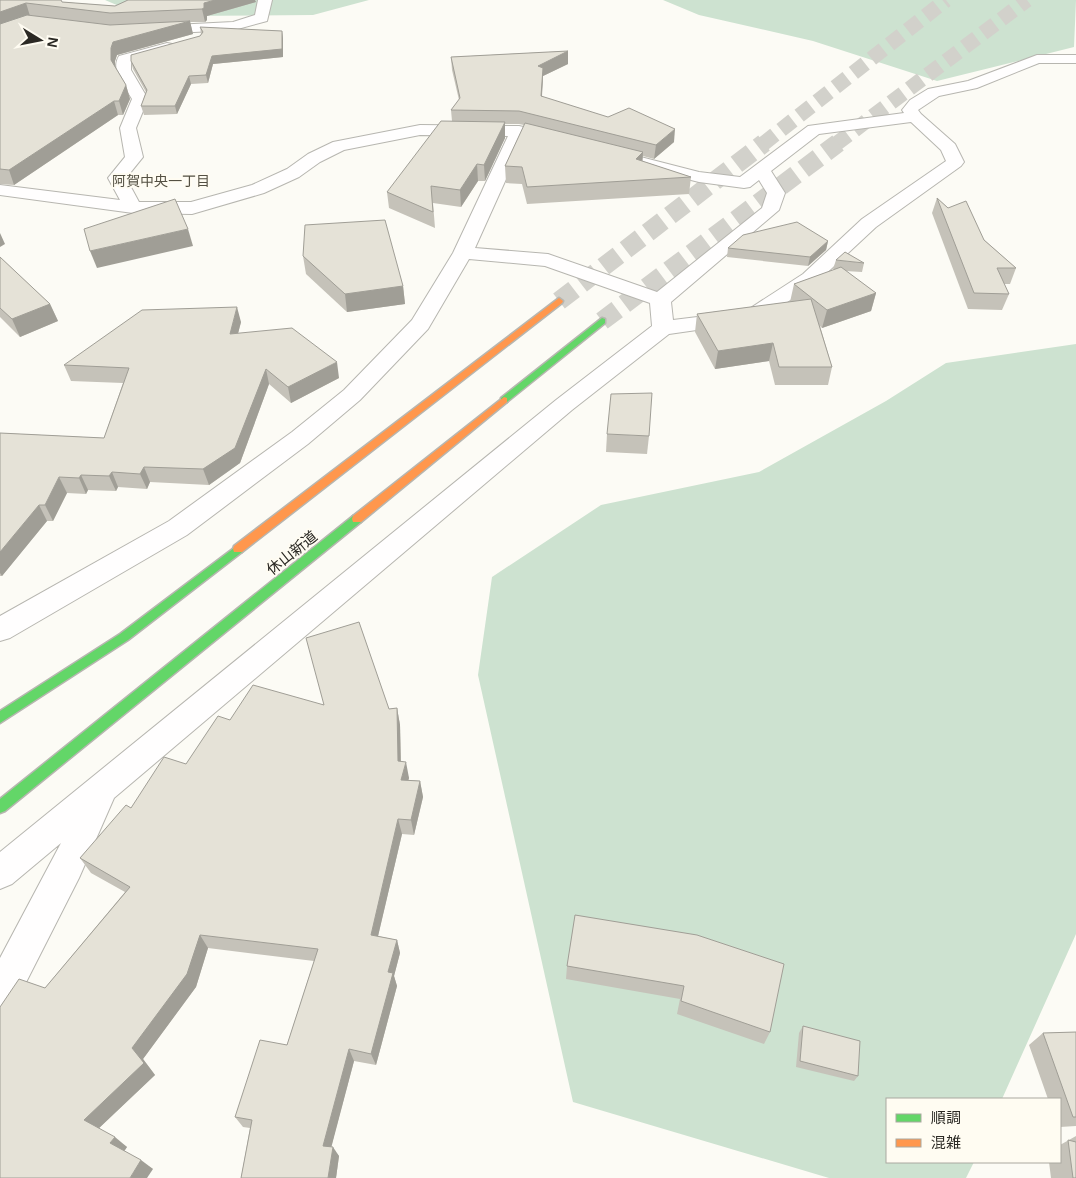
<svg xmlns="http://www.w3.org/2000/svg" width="1076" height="1178" font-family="Helvetica,'Noto Sans JP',sans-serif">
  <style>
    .forest { fill: #cde2d0 }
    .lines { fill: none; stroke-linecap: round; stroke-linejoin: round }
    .highway-tunnel-far1 { stroke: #d2d1cb; stroke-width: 15; stroke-dasharray: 15 8; stroke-linecap: butt }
    .highway-tunnel { stroke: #d2d1cb; stroke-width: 19; stroke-dasharray: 19 9; stroke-linecap: butt }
    .street-casing { stroke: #b7b6b0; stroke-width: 2 }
    .fast-casing { stroke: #b7b6b0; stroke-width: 3 }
    .slow-casing { stroke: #b7b6b0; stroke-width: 3 }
    .street { fill: #fffefe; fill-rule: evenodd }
    .fast { fill: #63d668; fill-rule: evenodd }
    .slow { fill: #ff974d; fill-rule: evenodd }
    .wall { fill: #c5c2b9 }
    .shaded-wall { fill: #a09e96 }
    .building { fill: #e5e2d7; stroke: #a09e96 }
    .labels { text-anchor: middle; stroke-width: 4; stroke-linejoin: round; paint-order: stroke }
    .far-neighbourhood-label { font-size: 14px; fill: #545043; stroke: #fffcf2 }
    .street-label { font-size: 15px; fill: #2b2924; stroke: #fffcf2 }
  </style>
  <rect width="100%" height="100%" fill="#fcfbf5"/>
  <!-- forest -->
  <g class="forest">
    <path d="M105,0H369L313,15L176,16L119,6Z"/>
    <path d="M663,0H1076L1074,47L937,81L813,41L699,15Z"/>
    <path d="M1076,344V934L1002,1099H887V1162H974L966,1178H829L573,1102L478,675L492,577L601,505L759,472L886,401L946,363Z"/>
  </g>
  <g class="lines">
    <!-- highway-tunnel-far1 -->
    <g class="highway-tunnel-far1">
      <path d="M763,144L946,0"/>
      <path d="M836,144L1027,0"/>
    </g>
    <!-- highway-tunnel -->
    <g class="highway-tunnel">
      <path d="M559,301L764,143"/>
      <path d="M602,321L838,143"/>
    </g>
    <defs>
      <g id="street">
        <path d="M258,0H272L267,21L234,30L154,34L149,33L147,30L149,27L154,26L233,22L255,15Z"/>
        <path d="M167,43L172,44L174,47L172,50L131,62V70L148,99L136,128L143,157L126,178L139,202H191L252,185L287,169L308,154L333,142L420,125L519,126L563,136L565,140L563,144L557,145L525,137L475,248L548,254L657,292L762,208L767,193L759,180L750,187L744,188L699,182L619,162L616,158L619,154L625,153L699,172L740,177L808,126L904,113L902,110L910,100L928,89L968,81L1037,55H1076V63H1039L977,88L939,96L918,110L921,114L955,144L964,162L961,166L876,227L817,282L759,321L669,334L572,410L114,798L79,878L13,1008L0,1014V958L61,843L12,884L0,889V852L556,400L652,326L650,303L545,266L469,259L428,329L360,400L308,444L187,535L10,638L0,641V616L169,521L292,432L344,390L412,320L453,253L508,136L420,135L344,150L320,162L299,177L264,193L192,214L133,213L0,195V185L120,200L108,178L125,157L120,128L132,99C125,86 110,70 119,56ZM911,122L941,150L946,161L862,219L803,274L746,311L673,320L671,302L779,210L785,193L771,171L819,134Z"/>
      </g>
      <g id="fast">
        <path d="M602,318L605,319V323L507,402H501V398Z"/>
        <path d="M357,515L362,519L361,522L5,811L0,813V799L353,516Z"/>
        <path d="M238,545L243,549L242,552L128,640L0,723V711L120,634Z"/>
      </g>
      <g id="slow">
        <path d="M559,298L563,301L562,303L242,552H234L233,549L234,546Z"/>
        <path d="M504,397L507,398V402L361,522H353L352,519L353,516Z"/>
      </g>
    </defs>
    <!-- street casing -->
    <use href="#street" class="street-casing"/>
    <!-- fast casing -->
    <use href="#fast" class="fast-casing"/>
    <!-- slow casing -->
    <use href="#slow" class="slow-casing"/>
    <!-- street -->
    <use href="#street" class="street"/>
    <!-- fast -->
    <use href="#fast" class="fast"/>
    <!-- slow -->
    <use href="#slow" class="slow"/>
  </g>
  <!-- wall -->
  <g class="wall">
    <path d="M0,0L62,2L115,6L128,0H255L256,2L207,16V20L205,22H190L193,34L117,55L115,61V66L126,85L130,99L123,115H118L14,185L0,184Z"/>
    <path d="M200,27L282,31L283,39V57L213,64L208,83L191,84L177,114L144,115L141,106L146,92L133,69L131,61L200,36L201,34Z"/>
    <path d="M568,51V64L543,76L542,97L674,142L654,159L643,156L642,161L691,177L689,194L527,204L522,184L506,183L505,166L524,125L519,124H505V138L485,181H478L461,207L433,203L435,228L389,208L387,192L452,121L451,110L459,100L452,70L451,57Z"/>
    <path d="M937,198L1016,268L1010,284H1004L1009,294L1002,310L968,309L932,213Z"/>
    <path d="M828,241L826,250L808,266L727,257L728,248Z"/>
    <path d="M303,256L403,286L405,304L347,312L306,274Z"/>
    <path d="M0,257L50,304L58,321L20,337L0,317Z"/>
    <path d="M836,260L864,263L862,272L845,271L876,293L871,311L822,328L820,326L832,367L828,385H775L769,361L715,369L695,332L697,314L790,302L794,284L836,269H833Z"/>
    <path d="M241,322L238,333L339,378L291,403L269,384L240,463L209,485L150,482L147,489L118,487L116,491L88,490L86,494L67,493L53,521H47L2,576H0V433L104,438L123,383L71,381L64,365Z"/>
    <path d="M607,434L649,436L647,454L606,452Z"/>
    <path d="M324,705L389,709L397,708L400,725L401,761L409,778L408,780L420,781L423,797L414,835L402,834L378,936L397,940L400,953L394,976L397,986L376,1065L354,1061L331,1147L339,1156L336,1178H241L250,1128L243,1127L235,1117L287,1045L314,961L208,948L196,987L143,1059L155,1075L99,1128L127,1147L124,1151L153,1169L0,1178L45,988L125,892L91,873L80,858L131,808L186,764L230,720Z"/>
    <path d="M575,915L770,1032L764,1044L677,1014L680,999L566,979L567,966Z"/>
    <path d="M803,1026L858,1076L854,1081L796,1067L799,1033Z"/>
    <path d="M1076,1032V1126L1060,1127V1099H1048L1029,1045L1043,1033Z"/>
    <path d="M1076,1136V1178H1051L1049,1162H1060V1145Z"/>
  </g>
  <!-- shaded-wall -->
  <g class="shaded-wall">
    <path d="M215,0H255L256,2L207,16V20L205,22L202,9L204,3Z"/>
    <path d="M26,3L30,16L0,26V12Z"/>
    <path d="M190,21L193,34L117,55L115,61L116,73L111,60V48L113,42Z"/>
    <path d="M282,31L283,39V57L213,64L208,83L206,75L212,56Z"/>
    <path d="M568,51V64L543,76L541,110L538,66Z"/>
    <path d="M189,76L191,84L177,114L175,106Z"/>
    <path d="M126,85L130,99L123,115L119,101Z"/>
    <path d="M114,101L118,115L14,185L9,170Z"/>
    <path d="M505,122V138L485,181L484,165Z"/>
    <path d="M675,129L674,142L654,159L656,145Z"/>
    <path d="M643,152L642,169L636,159Z"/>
    <path d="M477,164L478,181L461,207L460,190Z"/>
    <path d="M188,229L193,246L97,268L90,251Z"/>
    <path d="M0,233L5,244L0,247Z"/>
    <path d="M828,241L826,250L808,266L810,257Z"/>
    <path d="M403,286L405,304L347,312L345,294Z"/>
    <path d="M876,293L871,311L822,328L827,310Z"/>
    <path d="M50,304L58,321L20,337L12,319Z"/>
    <path d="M237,307L241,322L234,349L230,334Z"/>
    <path d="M773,343L769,361L715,369L718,351Z"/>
    <path d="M337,362L339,378L291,403L288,387Z"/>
    <path d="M266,369L269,384L240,463L209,485L203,469Z"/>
    <path d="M144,467L150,482L147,489L140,474Z"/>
    <path d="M112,472L118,487L116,491L109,476Z"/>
    <path d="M81,475L88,490L86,494L79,478Z"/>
    <path d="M59,477L67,493L53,521L45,505Z"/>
    <path d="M39,505L47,521L2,576L0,573V552Z"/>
    <path d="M397,708L400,725L401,777L398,761Z"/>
    <path d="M406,762L409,778L404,796L401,780Z"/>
    <path d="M420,781L423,797L414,835L411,820Z"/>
    <path d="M398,819L402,834L375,949L371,935Z"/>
    <path d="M200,935L208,948L196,987L143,1059L155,1075L97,1130L84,1120L132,1048Z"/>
    <path d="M397,940L400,953L394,976L397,986L376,1065L371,1054L388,972Z"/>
    <path d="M349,1049L354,1061L329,1156L323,1146Z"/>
    <path d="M115,1137L127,1147L123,1153L110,1143Z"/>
    <path d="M333,1147L339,1156L336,1178H328Z"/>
    <path d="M141,1160L153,1169L147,1178H130Z"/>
  </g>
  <!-- building -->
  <g class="building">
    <path d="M0,0H61L62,2L115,6L128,0H215L204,3V8L202,9L110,13L26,3L0,12Z"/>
    <path d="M27,15L110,25L190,21L113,42L111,48V60L126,85L119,101H114L9,170L0,169V24Z"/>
    <path d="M200,27L282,31V49L212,56L206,75L189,76L175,106H141L147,90L131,61V55L200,36L203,32Z"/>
    <path d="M568,51L538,66L543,68L541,96L608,117L629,108L675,129L656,145L519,111L451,110L460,98L451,57Z"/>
    <path d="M441,121L505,122L484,165L477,164L460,190L431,186L433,212L387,192Z"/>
    <path d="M525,123L643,152L636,159L691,177L527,187L522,167L505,166Z"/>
    <path d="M937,198L948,208L966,201L984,240L1016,268H997L1009,294L974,293Z"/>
    <path d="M175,199L188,229L90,251L84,229Z"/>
    <path d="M385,220L403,286L345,294L303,256L305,225Z"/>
    <path d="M797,222L828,241L810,257L728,248L743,235Z"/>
    <path d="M845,252L864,263L836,260Z"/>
    <path d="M0,257L50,304L12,319L0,308Z"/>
    <path d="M841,267L876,293L827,310L794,284Z"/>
    <path d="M811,299L832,367H779L773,343L718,351L697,314Z"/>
    <path d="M237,307L230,334L292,328L337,362L288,387L266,369L235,448L203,469L144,467L140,474L112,472L109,476L81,475L79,478L59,477L45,505H39L0,552V433L104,438L129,368L64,365L142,310Z"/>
    <path d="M652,393L649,436L607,434L611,394Z"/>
    <path d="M359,622L389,709L397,708L398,761L406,762L401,780L420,781L411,820L398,819L371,935L397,940L388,972L393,973L371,1054L349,1049L323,1146L333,1147L328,1178H241L252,1120L235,1117L260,1040L287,1045L318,949L200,935L187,974L132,1048L144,1063L84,1120L115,1137L110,1143L141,1160L130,1178H0V1007L19,979L45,988L130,887L80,858L126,805L131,808L164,757L186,764L218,716L230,720L253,685L324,705L306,638Z"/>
    <path d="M575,915L697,935L784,964L770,1032L681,1001L684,986L567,966Z"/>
    <path d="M803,1026L860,1041L858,1076L800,1061Z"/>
    <path d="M1076,1032V1117H1073L1043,1033Z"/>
    <path d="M1068,1140L1076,1142V1178H1073Z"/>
  </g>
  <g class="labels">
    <!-- far-neighbourhood labels -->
    <g class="far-neighbourhood-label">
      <text x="161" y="186">阿賀中央一丁目</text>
    </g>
    <!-- street labels -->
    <g class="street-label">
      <text transform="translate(292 553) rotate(-39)" y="5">休山新道</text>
    </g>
  </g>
  <!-- legend -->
  <rect x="886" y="1098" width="175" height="65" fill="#fffcf2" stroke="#aaa8a0"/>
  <rect x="896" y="1114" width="25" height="8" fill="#63d668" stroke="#aaa8a0"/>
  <text x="931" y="1123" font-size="15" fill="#2b2924">順調</text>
  <rect x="896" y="1139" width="25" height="8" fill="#ff974d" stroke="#aaa8a0"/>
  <text x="931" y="1148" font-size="15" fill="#2b2924">混雑</text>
  <!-- north arrow -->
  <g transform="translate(40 40) rotate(100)" stroke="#fffcf2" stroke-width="4" paint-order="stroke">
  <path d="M0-4L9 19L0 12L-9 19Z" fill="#2b2924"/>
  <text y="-8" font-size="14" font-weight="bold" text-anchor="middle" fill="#2b2924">N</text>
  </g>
</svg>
